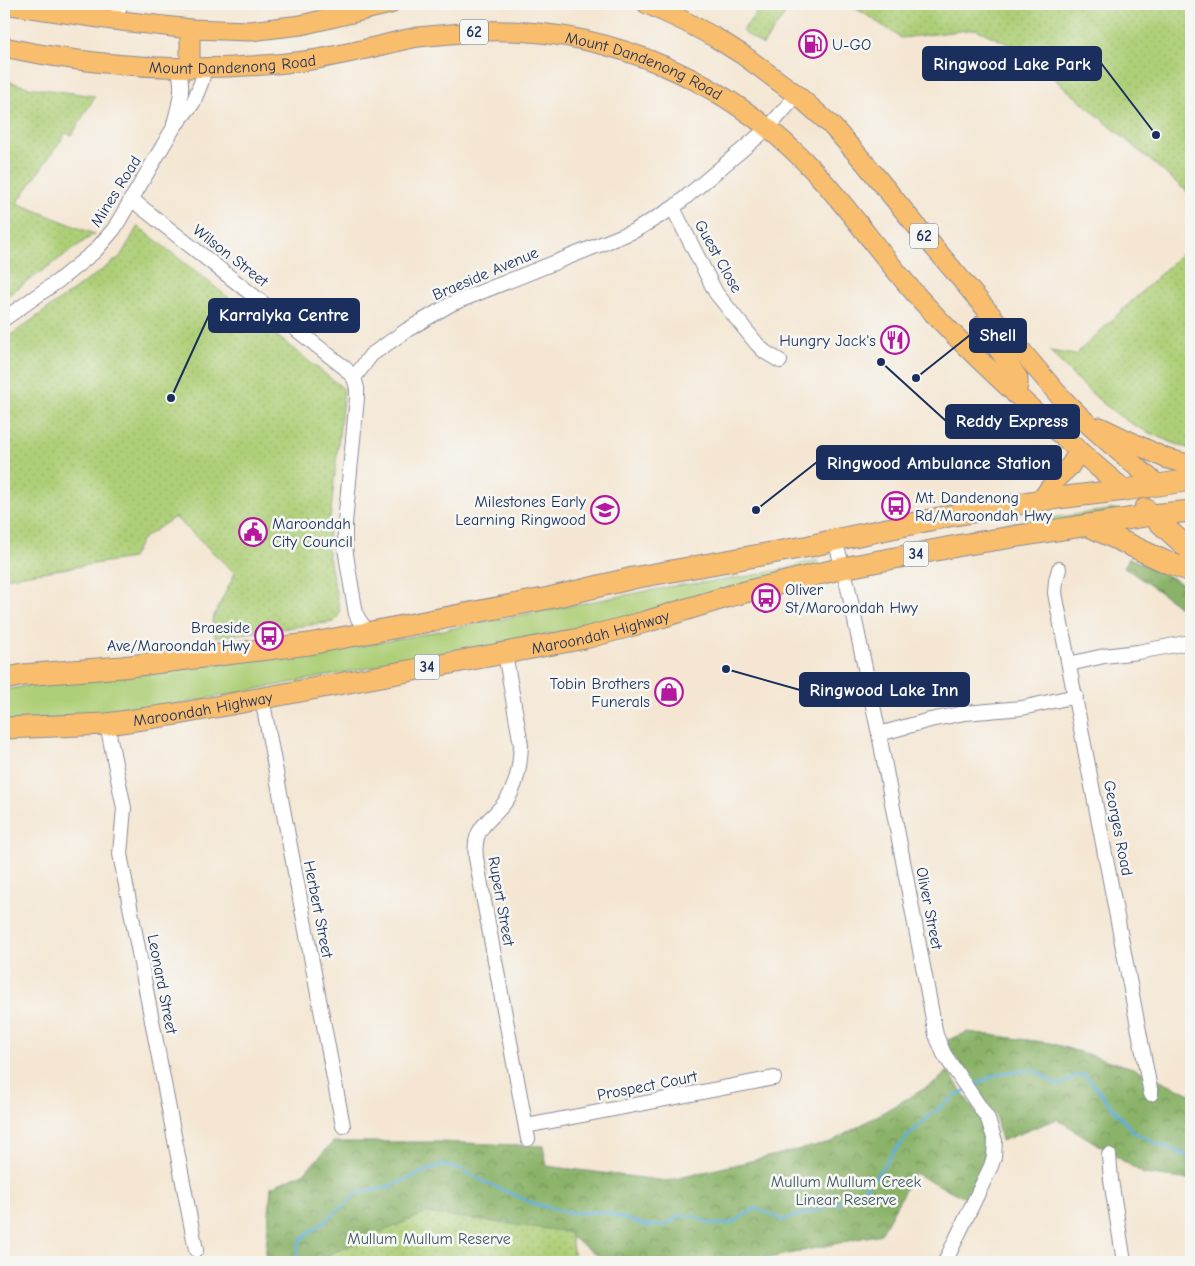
<svg xmlns="http://www.w3.org/2000/svg" width="1195" height="1266" font-family="'Comic Neue',sans-serif">
  <style>
    .grass { fill: #aecf77; stroke: #647f6a }
    .forest { fill: url(#forest-crowns); stroke: #527063 }
    .park { fill: url(#park-dots); stroke: #647f6a }
    .lines { fill: none; stroke-linecap: round; stroke-linejoin: round }
    .stream { stroke: #61afdb; stroke-width: 3 }
    .minor-casing { stroke: #888a98; stroke-width: 16 }
    .major-casing { stroke: #888a98; stroke-width: 21 }
    .highway-casing { stroke: #888a98; stroke-width: 23 }
    .minor { stroke: #fff; stroke-width: 14 }
    .major { stroke: #f9be6d; stroke-width: 19 }
    .highway { stroke: #f9be6d; stroke-width: 21 }
    .labels { text-anchor: middle; stroke-width: 5; stroke-linejoin: round; paint-order: stroke }
    .shield { fill: #f6f6f2; stroke: #5d6b8a; stroke-width: 1 }
    .shield-label { font-size: 15px; font-weight: bold; fill: #1b2f5e }
    .poi-label { font-size: 16px; fill: #1b2f5e; stroke: #f6f6f2; text-anchor: start }
    .street-label { font-size: 16px; fill: #1b2f5e; stroke: #f6f6f2 }
    .park-label { font-size: 16px; fill: #405764; stroke: #f6f6f2 }
    .leader { fill: none; stroke: #1b2f5e; stroke-width: 2 }
    .callout-dot { fill: #1b2f5e; stroke: #f6f6f2; stroke-width: 2 }
    .callout { fill: #1b2f5e; stroke: #1b2f5e; stroke-width: 2 }
    .callout-label { font-size: 18px; text-anchor: middle; font-weight: bold; fill: #fff }
  </style>
  <defs>
    <pattern id="forest-crowns" width="20" height="18" patternUnits="userSpaceOnUse" patternTransform="scale(1.25)"><rect width="20" height="18" fill="#8ab268"/><path d="M2 6a3 3 0 1 1 6 0M12 15a3 3 0 1 1 6 0" fill="none" stroke="#709159"/></pattern>
    <pattern id="park-dots" width="8" height="8" patternUnits="userSpaceOnUse" patternTransform="scale(1.25)"><rect width="8" height="8" fill="#aecf77"/><path d="M2 2h.1M6 6h.1" fill="none" stroke="#95b269" stroke-width="1.8" stroke-linecap="round"/></pattern>
  </defs>
  <rect width="100%" height="100%" fill="#f6f6f2"/>
  <filter id="ink" filterUnits="userSpaceOnUse"><feTurbulence type="fractalNoise" baseFrequency=".02" numOctaves="2"/><feDisplacementMap in="SourceGraphic" scale="10" xChannelSelector="R" yChannelSelector="G"/><feConvolveMatrix kernelMatrix="1 2 1 2 8 2 1 2 1" color-interpolation-filters="sRGB"/></filter>
  <filter id="wash" filterUnits="userSpaceOnUse"><feTurbulence type="fractalNoise" baseFrequency=".0096" numOctaves="4" result="noise"/><feDisplacementMap in="SourceGraphic" scale="20" xChannelSelector="R" yChannelSelector="G"/><feGaussianBlur stdDeviation="1.12" result="paint"/><feColorMatrix in="noise" values="0 0 0 0 0 0 0 0 0 0 0 0 0 0 0 0 0 1.4 0 .05"/><feComposite in="paint" operator="in"/></filter>
  <g filter="url(#wash)">
    <rect width="100%" height="100%" fill="#f4e6d2"/>
    <!-- grass -->
    <g class="grass">
      <path d="M1117,509L1118,512L970,534L968,532L969,530L1012,523Z"/>
      <path d="M817,560L818,564L608,623L168,706L69,718L4,722V690L25,686L176,669L360,646L673,586L718,581L766,573Z"/>
    </g>
    <!-- forest -->
    <g class="forest">
      <path d="M1129,558L1161,572L1191,589V617L1174,602L1124,567Z"/>
      <path d="M968,1032L1050,1043L1133,1068L1191,1094V1180L1144,1174L1057,1119L1001,1141L996,1117L945,1041Z"/>
      <path d="M948,1071L982,1122L987,1136L988,1145L985,1162L967,1199L914,1173L881,1234L756,1261V1262H607L571,1237L570,1233L321,1258L317,1262H265L271,1187L305,1172L333,1142H438L543,1146L547,1166L666,1181L831,1142L936,1082Z"/>
    </g>
    <!-- park -->
    <g class="park">
      <path d="M763,4H792L763,45L742,31Z"/>
      <path d="M848,4H1191V195L1050,75L1006,43L976,29L901,38L870,17Z"/>
      <path d="M4,80L28,87L95,96L72,135L66,133L17,203L94,234L4,298Z"/>
      <path d="M138,226L344,389L327,548L340,613L334,622L215,637L212,620L235,573L175,517L142,539L132,558L4,578V340L120,257Z"/>
      <path d="M1191,245V449C1171,443 1142,431 1124,419C1096,400 1073,376 1050,351L1075,355Z"/>
      <path d="M426,1213L562,1231L570,1233L575,1262H317L321,1258Z"/>
    </g>
    <g class="lines">
      <!-- stream -->
      <g class="stream">
        <path d="M971,1087L984,1080L1002,1073L1023,1071H1036L1058,1086L1076,1076L1085,1075L1133,1132L1162,1146L1191,1157"/>
        <path d="M298,1262L297,1254L300,1240L330,1217L357,1193L388,1187L440,1165L461,1169L483,1181L532,1203L568,1213L604,1212L648,1226L667,1225L678,1216H693L711,1224H730L756,1208L783,1220C811,1211 841,1206 864,1188C876,1179 886,1160 896,1149C916,1127 939,1105 966,1090"/>
      </g>
    </g>
  </g>
  <g filter="url(#ink)">
    <g class="lines">
      <defs>
        <g id="minor">
          <path d="M113,20L121,4"/>
          <path d="M174,124C179,104 185,89 178,68"/>
          <path d="M131,199L345,368L354,378"/>
          <path d="M673,208L716,293L757,344L765,352L780,361"/>
          <path d="M4,319L58,281L95,251L114,229L174,127L193,103L201,83L205,68"/>
          <path d="M835,540L847,583L879,734L936,1035L944,1054L988,1119L995,1141L994,1157L991,1166L945,1262"/>
          <path d="M1059,569L1056,580L1055,593L1151,1094"/>
          <path d="M368,632L359,620L356,614L348,567L345,547V523L357,398V388L354,378L371,355L407,330L451,304L634,231L673,208L768,128L797,95"/>
          <path d="M505,653L521,745C520,763 518,782 508,798C492,823 472,823 476,858L528,1139"/>
          <path d="M1069,664L1104,656L1138,652L1191,642"/>
          <path d="M262,698L343,1126"/>
          <path d="M107,724L124,808L120,854L196,1250"/>
          <path d="M879,734L930,720L965,713L1022,708L1076,696"/>
          <path d="M526,1126L774,1078"/>
          <path d="M1109,1155L1111,1180L1124,1262"/>
        </g>
        <g id="major">
          <path d="M4,4L113,20L190,29L250,31L301,25L390,4"/>
          <path d="M647,4L686,22L716,38L743,55L797,95L831,125L865,163L927,239L1057,393C1088,426 1124,456 1158,485"/>
          <path id="s1" d="M4,47C100,68 198,73 296,62C324,59 352,52 379,46C392,43 405,39 418,37C428,36 439,35 450,34C461,33 472,32 483,31C608,27 730,81 815,172C852,212 883,258 919,298C960,343 1005,385 1051,426C1075,447 1099,469 1125,490"/>
          <path d="M190,68V29"/>
          <path d="M982,325L1018,378V385L1015,394"/>
          <path d="M1100,427L1165,458L1191,465"/>
          <path d="M1041,500L1057,478L1070,466L1079,451"/>
        </g>
        <g id="highway">
          <path d="M1145,509L1191,551"/>
          <path d="M1087,525L1166,562L1191,571"/>
          <path d="M4,679L23,675L122,667L309,644L549,598L633,578L810,546L835,540L949,516L1041,500L1125,490L1191,480"/>
          <path id="s2" d="M4,728L107,724L183,713L585,638L645,622L733,595L843,568L962,545L1152,515L1191,511"/>
        </g>
      </defs>
      <!-- minor casing -->
      <use href="#minor" class="minor-casing"/>
      <!-- major casing -->
      <use href="#major" class="major-casing"/>
      <!-- highway casing -->
      <use href="#highway" class="highway-casing"/>
      <!-- minor -->
      <use href="#minor" class="minor"/>
      <!-- major -->
      <use href="#major" class="major"/>
      <!-- highway -->
      <use href="#highway" class="highway"/>
    </g>
  </g>
  <!-- icons -->
  <defs>
    <symbol id="fuel-ring" viewBox="-11 -11 22 22"><circle r="9.5" fill="#f6f6f2" stroke="#b5179e" stroke-width="1.5"/><path d="M-5.5-6h7V0h2V4h1.3V-2.5L3-4.5l.8-.8L6-3V5H2.5V1h-1V6h-7ZM-4.2-4.7v3.2H.2V-4.7Z" fill="#b5179e"/></symbol>
    <symbol id="restaurant-ring" viewBox="-11 -11 22 22"><circle r="9.5" fill="#f6f6f2" stroke="#b5179e" stroke-width="1.5"/><path d="M-5-6h1v4h1v-4h1v4h1v-4h1v5L-1.5 .5V6h-2V.5L-5-1ZM5-6V6H3V1.5H1.5Q1.5-4 5-6Z" fill="#b5179e"/></symbol>
    <symbol id="bus-ring" viewBox="-11 -11 22 22"><circle r="9.5" fill="#f6f6f2" stroke="#b5179e" stroke-width="1.5"/><path d="M-5-6H5V4H4V6H2V4H-2V6H-4V4H-5ZM-3.5-4V0h7V-4ZM-3.5 1.2v1.5H-2V1.2ZM2 1.2v1.5H3.5V1.2Z" fill="#b5179e"/></symbol>
    <symbol id="school-ring" viewBox="-11 -11 22 22"><circle r="9.5" fill="#f6f6f2" stroke="#b5179e" stroke-width="1.5"/><path d="M0-5L7-2L0 1L-7-2ZM-4 1L0 2.5L4 1V4Q0 6-4 4Z" fill="#b5179e"/></symbol>
    <symbol id="civic-ring" viewBox="-11 -11 22 22"><circle r="9.5" fill="#f6f6f2" stroke="#b5179e" stroke-width="1.5"/><path d="M-.6-6.5H3V-4.5H.6V-3L4-1V1h2V6H-6V1h2V-1L-.6-3ZM-1.2 2.5V6h2.4V2.5Z" fill="#b5179e"/></symbol>
    <symbol id="shop-ring" viewBox="-11 -11 22 22"><circle r="9.5" fill="#f6f6f2" stroke="#b5179e" stroke-width="1.5"/><path d="M-5-2.5h2.3a2.7 3.5 0 0 1 5.4 0H5L5.5 6h-11ZM-1.5-2.5h3a1.5 2.3 0 0 0-3 0Z" fill="#b5179e"/></symbol>
  </defs>
  <g fill-rule="evenodd">
    <use href="#fuel-ring" x="797" y="28" width="32" height="32"/>
    <use href="#restaurant-ring" x="879" y="324" width="32" height="32"/>
    <use href="#bus-ring" x="880" y="490" width="32" height="32"/>
    <use href="#school-ring" x="589" y="494" width="32" height="32"/>
    <use href="#civic-ring" x="237" y="516" width="32" height="32"/>
    <use href="#bus-ring" x="750" y="582" width="32" height="32"/>
    <use href="#bus-ring" x="253" y="620" width="32" height="32"/>
    <use href="#shop-ring" x="653" y="676" width="32" height="32"/>
  </g>
  <g class="labels">
    <!-- shield labels -->
    <g class="shield">
      <rect x="460" y="19.5" width="28" height="25" rx="4"/>
      <rect x="910" y="223.5" width="28" height="25" rx="4"/>
      <rect x="903.5" y="541.5" width="25" height="25" rx="4"/>
      <rect x="414.5" y="654.5" width="25" height="25" rx="4"/>
    </g>
    <g class="shield-label">
      <text x="474" y="37">62</text>
      <text x="924" y="241">62</text>
      <text x="916" y="559">34</text>
      <text x="427" y="672">34</text>
    </g>
    <!-- poi labels -->
    <g class="poi-label">
      <text x="832" y="50">U-GO</text>
      <text x="876" y="346" text-anchor="end">Hungry Jack's</text>
      <text x="915" y="503">Mt. Dandenong<tspan x="915" dy="18">Rd/Maroondah Hwy</tspan></text>
      <text x="586" y="507" text-anchor="end">Milestones Early<tspan x="586" dy="18">Learning Ringwood</tspan></text>
      <text x="272" y="529">Maroondah<tspan x="272" dy="18">City Council</tspan></text>
      <text x="785" y="595">Oliver<tspan x="785" dy="18">St/Maroondah Hwy</tspan></text>
      <text x="250" y="633" text-anchor="end">Braeside<tspan x="250" dy="18">Ave/Maroondah Hwy</tspan></text>
      <text x="650" y="689" text-anchor="end">Tobin Brothers<tspan x="650" dy="18">Funerals</tspan></text>
    </g>
    <!-- street labels -->
    <g class="street-label">
      <text dy="6" stroke="none"><textPath href="#s1" startOffset="230">Mount Dandenong Road</textPath></text>
      <text dy="6" stroke="none"><textPath href="#s1" startOffset="650">Mount Dandenong Road</textPath></text>
      <text transform="translate(115 191) rotate(-58)" y="6">Mines Road</text>
      <text transform="translate(231 255) rotate(38)" y="6">Wilson Street</text>
      <text transform="translate(719 256) rotate(61)" y="6">Guest Close</text>
      <text transform="translate(485 273) rotate(-23)" y="6">Braeside Avenue</text>
      <text dy="6" stroke="none"><textPath href="#s2" startOffset="605">Maroondah Highway</textPath></text>
      <text dy="6" stroke="none"><textPath href="#s2" startOffset="200">Maroondah Highway</textPath></text>
      <text transform="translate(1119 828) rotate(79)" y="6">Georges Road</text>
      <text transform="translate(502 901) rotate(80)" y="6">Rupert Street</text>
      <text transform="translate(930 908) rotate(79)" y="6">Oliver Street</text>
      <text transform="translate(319 909) rotate(79)" y="6">Herbert Street</text>
      <text transform="translate(163 984) rotate(79)" y="6">Leonard Street</text>
      <text transform="translate(647 1085) rotate(-11)" y="6">Prospect Court</text>
    </g>
    <!-- park labels -->
    <g class="park-label">
      <text x="846" y="1187">Mullum Mullum Creek<tspan x="846" dy="18">Linear Reserve</tspan></text>
      <text x="429" y="1244">Mullum Mullum Reserve</text>
    </g>
  </g>
  <!-- callouts -->
  <path class="leader" d="M1156 135L1101 63M171 398L209 315M916 378L970 335M881 362L946 421M756 510L817 462M726 669L800 690"/>
  <g class="callout-dot">
    <circle cx="1156" cy="135" r="5"/>
    <circle cx="171" cy="398" r="5"/>
    <circle cx="916" cy="378" r="5"/>
    <circle cx="881" cy="362" r="5"/>
    <circle cx="756" cy="510" r="5"/>
    <circle cx="726" cy="669" r="5"/>
  </g>
  <g class="callout">
    <rect x="923" y="47" width="178" height="33" rx="5"/>
    <rect x="209" y="299" width="150" height="33" rx="5"/>
    <rect x="970" y="319" width="56" height="33" rx="5"/>
    <rect x="946" y="405" width="133" height="33" rx="5"/>
    <rect x="817" y="446" width="244" height="33" rx="5"/>
    <rect x="800" y="673" width="169" height="33" rx="5"/>
  </g>
  <g class="callout-label">
    <text x="1012" y="70">Ringwood Lake Park</text>
    <text x="284" y="321">Karralyka Centre</text>
    <text x="998" y="341">Shell</text>
    <text x="1012" y="427">Reddy Express</text>
    <text x="939" y="469">Ringwood Ambulance Station</text>
    <text x="884" y="696">Ringwood Lake Inn</text>
  </g>
  <!-- margin -->
  <rect width="1195" height="1266" fill="none" stroke="#f6f6f2" stroke-width="20"/>
</svg>
